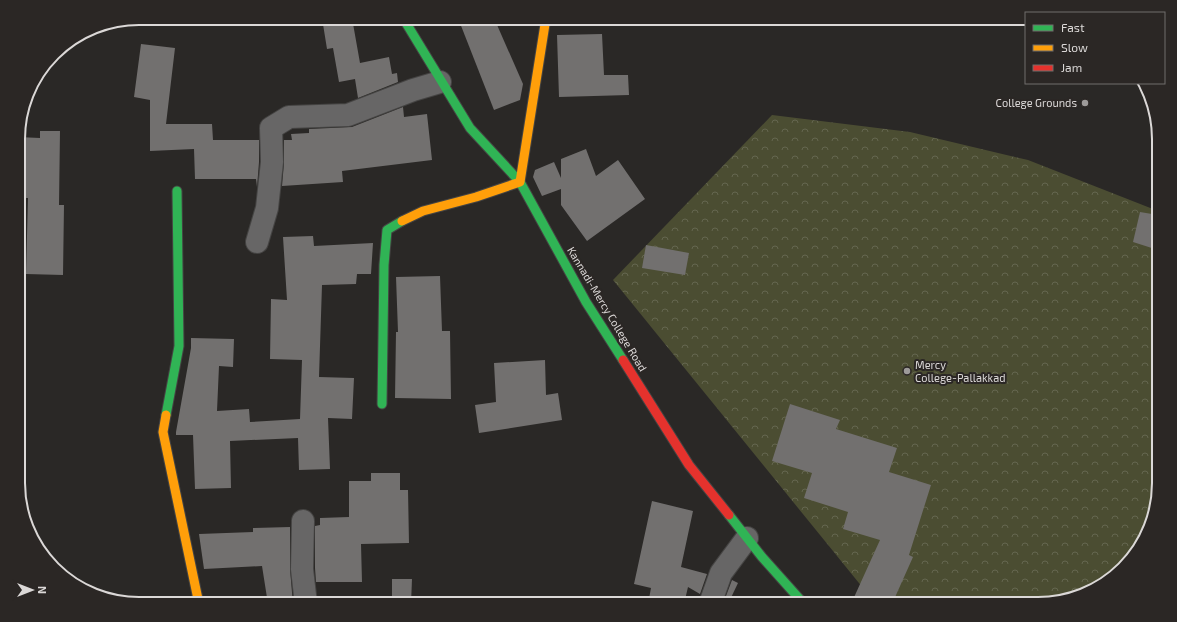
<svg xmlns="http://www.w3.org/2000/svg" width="1177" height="622" font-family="'Exo 2',sans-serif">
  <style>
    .park { fill: url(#park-crowns) }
    .building { fill: #72706f }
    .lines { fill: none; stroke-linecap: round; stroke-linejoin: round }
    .street-casing { stroke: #454443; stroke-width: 24 }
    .fast-casing { stroke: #454443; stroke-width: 11 }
    .slow-casing { stroke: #454443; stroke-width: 11 }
    .jam-casing { stroke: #454443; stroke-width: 11 }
    .street { stroke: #676666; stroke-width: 22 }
    .fast { stroke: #30b455; stroke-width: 9 }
    .slow { stroke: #ff9f0a; stroke-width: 9 }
    .jam { stroke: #e5322d; stroke-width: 9 }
    .poi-dot { fill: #9d9a99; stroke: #2b2725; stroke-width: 1.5 }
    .labels { text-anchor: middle; stroke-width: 4; stroke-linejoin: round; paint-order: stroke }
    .poi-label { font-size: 11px; fill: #dbd8d7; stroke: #2b2725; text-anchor: end }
    .street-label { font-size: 11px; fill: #dbd8d7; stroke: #2b2725 }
    .rim { fill: none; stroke: #dbd8d7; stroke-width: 2 }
  </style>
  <defs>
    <pattern id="park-crowns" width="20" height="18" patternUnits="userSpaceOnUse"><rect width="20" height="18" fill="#4b4d32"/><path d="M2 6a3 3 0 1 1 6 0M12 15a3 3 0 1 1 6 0" fill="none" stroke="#64664f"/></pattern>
  </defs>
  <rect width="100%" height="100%" fill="#2a2826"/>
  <!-- park -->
  <path class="park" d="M772,115L910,132L1028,160L1158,211L1159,483L1146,536L1105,584L1045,604H876L613,280Z"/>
  <!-- building -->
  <g class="building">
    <path d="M322,18H352L360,63L389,57L392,74L397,73L398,82L358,98L355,79L339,82L333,48L327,49Z"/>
    <path d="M458,18H494L523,84L520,100L494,110Z"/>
    <path d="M602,34L604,75H628L629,95L559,97L557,35Z"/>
    <path d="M141,44L175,48L166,124H212L213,140H259V162L257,187L256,179H195L194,149L150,151V100L134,97Z"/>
    <path d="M403,107L404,117L427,114L432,160L342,171L343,182L282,186L284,163V140H292L291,134L309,133V129L352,127Z"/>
    <path d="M40,131H60L59,205H64L63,275L26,274L28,198H18V137L40,138Z"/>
    <path d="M586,149L596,176L618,160L645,199L587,241L561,205V189L542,196L533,177L535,170L554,162L561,178V159Z"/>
    <path d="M1140,212L1158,215V250L1133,242Z"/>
    <path d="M313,236L314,246L373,243L371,274H357L356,284L322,285L319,377L354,378L352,419L328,418L330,469L299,470L298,438L230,441L231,488L195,489L193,435H176V432L191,348V338L234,339L233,367L219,366L217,411L249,409L250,422L300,419L302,360L270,359L271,299L287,300L283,237Z"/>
    <path d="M646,245L689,253L685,275L642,268Z"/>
    <path d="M440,276L442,331H450L451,399L395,398L396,332H398L396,277Z"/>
    <path d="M545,360L546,395L558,393L562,420L479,433L475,405L496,402L494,363Z"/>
    <path d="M790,404L840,420L836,429L897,448L889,472L931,485L909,555L913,557L892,604H851L880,540L843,529L848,512L804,498L812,473L772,461Z"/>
    <path d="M371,473H400V490H408L409,543L361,544L362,582H316L315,568V526L320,525V518L349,517V481H371Z"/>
    <path d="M652,501L693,511L681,567L707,574L700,594L688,587L684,604H648L651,588L634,584Z"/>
    <path d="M290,527V569L293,604H268L262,566L204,569L199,534L253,532V528Z"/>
    <path d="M392,579H412L411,604H392Z"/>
    <path d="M732,580L738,583L728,604H723Z"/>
  </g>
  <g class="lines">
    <defs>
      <g id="street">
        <path d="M257,242L267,208L272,162L271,128L289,117L348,115L413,90L440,82"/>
        <path d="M303,521L302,569L306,604"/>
        <path d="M710,604L721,573L747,538"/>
      </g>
      <g id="fast">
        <path d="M403,18L470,128L520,182L586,302L623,360"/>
        <path d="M382,404L384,265L387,230L402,221"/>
        <path d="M166,415L179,346L177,191"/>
        <path d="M729,515L762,557L804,604"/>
      </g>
      <g id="slow">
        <path d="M402,221L423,211L476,197L520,182L546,18"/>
        <path d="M166,415L163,432L199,604"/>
      </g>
      <path id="jam" d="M623,360L689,465L729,515"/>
    </defs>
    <!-- street casing -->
    <use href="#street" class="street-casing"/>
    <!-- fast casing -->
    <use href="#fast" class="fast-casing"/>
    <!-- slow casing -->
    <use href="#slow" class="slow-casing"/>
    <!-- jam casing -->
    <use href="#jam" class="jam-casing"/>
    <!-- street -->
    <use href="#street" class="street"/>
    <!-- fast -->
    <use href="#fast" class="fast"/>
    <!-- slow -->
    <use href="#slow" class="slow"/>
    <!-- jam -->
    <use href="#jam" class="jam"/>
  </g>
  <!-- markers -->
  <g class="poi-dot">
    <circle cx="1085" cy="103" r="4"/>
    <circle cx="907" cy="371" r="4"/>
  </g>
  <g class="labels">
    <!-- poi labels -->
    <g class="poi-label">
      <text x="1077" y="107">College Grounds</text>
      <text x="915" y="369" text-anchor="start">Mercy<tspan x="915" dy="13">College-Pallakkad</tspan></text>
    </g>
    <!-- street labels -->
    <g class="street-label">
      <text transform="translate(607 309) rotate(59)" y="4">Kannadi-Mercy College Road</text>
    </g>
  </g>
  <!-- crop -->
  <path d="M0 0H1177V622H0ZM139 25H1038A114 114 0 0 1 1152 139V483A114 114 0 0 1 1038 597H139A114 114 0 0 1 25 483V139A114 114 0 0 1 139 25Z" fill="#2b2725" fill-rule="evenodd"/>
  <path class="rim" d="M139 25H1038A114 114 0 0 1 1152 139V483A114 114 0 0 1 1038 597H139A114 114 0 0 1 25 483V139A114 114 0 0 1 139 25Z"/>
  <!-- legend -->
  <rect x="1025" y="12" width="140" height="72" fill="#2b2725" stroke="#716e6c"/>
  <rect x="1033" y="25" width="20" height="6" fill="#30b455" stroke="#716e6c"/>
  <text x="1061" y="32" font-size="12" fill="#dbd8d7">Fast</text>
  <rect x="1033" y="45" width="20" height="6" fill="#ff9f0a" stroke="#716e6c"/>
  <text x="1061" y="52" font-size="12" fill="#dbd8d7">Slow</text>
  <rect x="1033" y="65" width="20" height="6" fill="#e5322d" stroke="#716e6c"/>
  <text x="1061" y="72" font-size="12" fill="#dbd8d7">Jam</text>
  <!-- north arrow -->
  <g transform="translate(32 590) rotate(90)" stroke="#2b2725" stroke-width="3" paint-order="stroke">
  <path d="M0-3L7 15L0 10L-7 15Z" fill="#dbd8d7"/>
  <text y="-6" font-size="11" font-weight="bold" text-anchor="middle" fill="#dbd8d7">N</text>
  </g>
</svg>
